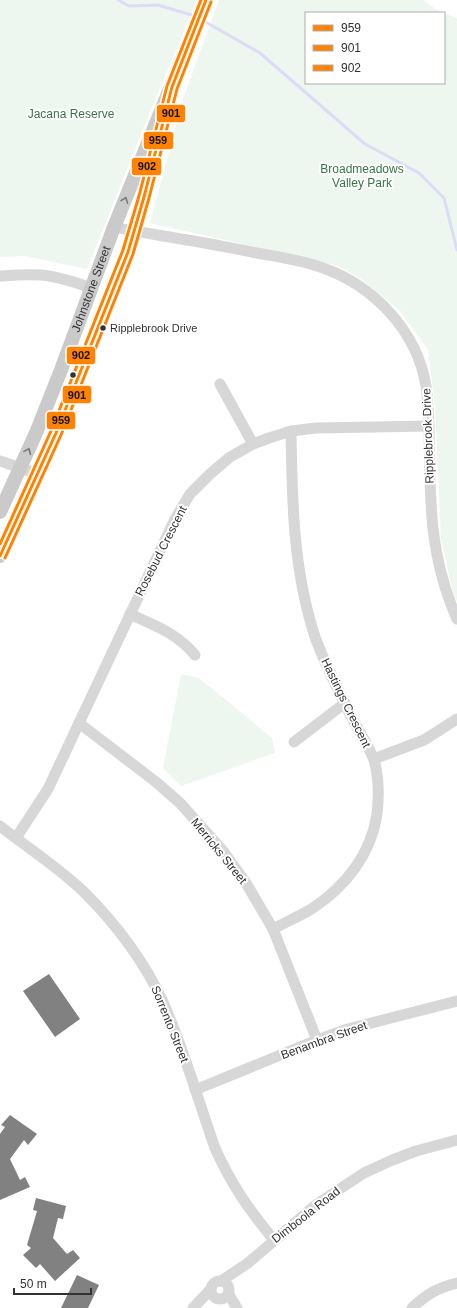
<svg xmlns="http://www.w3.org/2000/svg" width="457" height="1308" font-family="Arial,sans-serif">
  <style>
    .green { fill: #eef7ef; fill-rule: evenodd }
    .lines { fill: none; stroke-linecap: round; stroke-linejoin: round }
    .stream { stroke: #dddbf5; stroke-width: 3 }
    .building { fill: #818181 }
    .minor { stroke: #d7d7d7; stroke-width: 11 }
    .major { stroke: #cacaca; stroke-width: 14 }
    .bus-1-casing { stroke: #fff; stroke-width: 6 }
    .bus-2-casing { stroke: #fff; stroke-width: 6 }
    .bus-3-casing { stroke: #fff; stroke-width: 6 }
    .bus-1 { stroke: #ff8200; stroke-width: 3 }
    .bus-2 { stroke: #ff8200; stroke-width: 3 }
    .bus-3 { stroke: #ff8200; stroke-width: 3 }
    .oneway { stroke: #777 }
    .bus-dot { fill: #333; stroke: #fff; stroke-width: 1.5 }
    .labels { text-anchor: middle; stroke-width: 4; stroke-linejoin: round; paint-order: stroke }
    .bus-label { font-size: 11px; fill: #333; stroke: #fff; text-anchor: start }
    .park-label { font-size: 12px; fill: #3a7446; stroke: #fff }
    .street-label { font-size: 12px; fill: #333; stroke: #fff }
    .line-badge { stroke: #fff; stroke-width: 1.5 }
    .pale-badge-label { font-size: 11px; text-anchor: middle; font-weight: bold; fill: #111 }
  </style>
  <rect width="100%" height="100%" fill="#fff"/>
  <!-- green -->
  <g class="green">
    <path d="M0,0H197L145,124L87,269L25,256L0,257Z"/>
    <path d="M219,0H424L435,9L457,18V601L453,593L441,539L435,407L428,350L400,311L364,281L339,266L150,223L183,99ZM306,13H444V83H306Z"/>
    <path d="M181,674L199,678L272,738L275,753L181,786L163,768Z"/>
  </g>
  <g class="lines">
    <!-- stream -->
    <g class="stream">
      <path d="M118,0L129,6L158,5L195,16"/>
      <path d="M202,20L260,53L365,144L419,173L444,198L457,250"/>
    </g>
  </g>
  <!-- building -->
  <g class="building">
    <path d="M49,974L80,1019L55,1037L23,991Z"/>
    <path d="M10,1115L37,1134L28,1145L24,1140L10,1159L20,1180L25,1177L30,1187L0,1200V1134L5,1127L1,1125Z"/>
    <path d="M36,1198L66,1206L63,1219L58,1218L53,1238L67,1254L73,1250L80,1258L55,1281L40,1264L36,1268L23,1255L31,1248L27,1245L37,1211L33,1210Z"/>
    <path d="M77,1275L99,1285L88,1308H61Z"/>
  </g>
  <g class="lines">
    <!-- minor -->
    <g class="minor">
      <path d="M114,227C137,232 159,235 181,239C207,243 232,248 257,253C279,257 302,260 323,268C374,286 417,331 426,386C428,399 428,412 429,425C430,495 428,554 457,619"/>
      <path d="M0,276C14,275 27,274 41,275C58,276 76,283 92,288"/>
      <path d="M220,384L253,444"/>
      <path d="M0,461L38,474"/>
      <path d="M130,614C155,626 177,633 195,655"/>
      <path d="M79,723L156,782L180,803L223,851L246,883L273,929L317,1040"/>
      <path d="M294,742L345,703"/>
      <path d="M374,759L424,740L457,719"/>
      <path d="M0,826C28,848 58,867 84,892C116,924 144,961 163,1002C184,1049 198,1100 215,1148C231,1184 249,1210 274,1240"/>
      <path d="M16,838L48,789L175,519L190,494L210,474L230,457L253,444L269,438L291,431L316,428L429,426"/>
      <path d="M273,929C286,922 300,916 313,908C346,886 371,854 377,814C379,796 379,777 374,760C369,747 361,734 354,722C340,694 326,667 315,637C293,570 292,500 291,431"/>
      <path d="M195,1090L317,1040L348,1029L457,1001"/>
      <circle cx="220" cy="1290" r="9"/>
      <path d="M221,1281L248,1263L317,1204L364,1173L390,1161L416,1151L457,1140"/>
      <path d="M228,1293L237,1308"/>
      <path d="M193,1308L210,1290"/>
      <path d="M412,1308C427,1294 437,1288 457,1283"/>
    </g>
    <!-- major -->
    <g class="major">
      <path id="s1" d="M0,512L36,433L61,370L114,227L206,0"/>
      <path d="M0,556L56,433L128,252L144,197L162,127"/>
    </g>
    <defs>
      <path id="bus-1" d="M0,556L56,433L128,252L144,197L172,87L206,0"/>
      <path id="bus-2" d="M5,558L61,435L133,254L149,198L177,89L211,2"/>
      <path id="bus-3" d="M0,544L51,431L123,250L139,196L167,86L201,0"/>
    </defs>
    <!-- bus-1 casing -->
    <use href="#bus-1" class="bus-1-casing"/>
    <!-- bus-2 casing -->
    <use href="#bus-2" class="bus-2-casing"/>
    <!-- bus-3 casing -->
    <use href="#bus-3" class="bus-3-casing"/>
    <!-- bus-1 -->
    <use href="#bus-1" class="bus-1"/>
    <!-- bus-2 -->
    <use href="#bus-2" class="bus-2"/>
    <!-- bus-3 -->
    <use href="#bus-3" class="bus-3"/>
  </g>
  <!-- one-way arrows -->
  <defs><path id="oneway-chevron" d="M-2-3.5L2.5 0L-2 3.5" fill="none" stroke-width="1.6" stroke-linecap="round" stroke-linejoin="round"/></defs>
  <g class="oneway">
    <use href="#oneway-chevron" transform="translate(125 200) rotate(-69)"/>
    <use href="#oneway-chevron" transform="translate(28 451) rotate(-66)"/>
  </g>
  <!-- markers -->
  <g class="bus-dot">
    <circle cx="103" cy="328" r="3.5"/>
    <circle cx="73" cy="375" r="3.5"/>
  </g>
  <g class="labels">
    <!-- bus labels -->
    <g class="bus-label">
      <text x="110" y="332">Ripplebrook Drive</text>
    </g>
    <!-- park labels -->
    <g class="park-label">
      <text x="71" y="118">Jacana Reserve</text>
      <text x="362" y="173">Broadmeadows<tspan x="362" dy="14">Valley Park</tspan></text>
    </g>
    <!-- street labels -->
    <g class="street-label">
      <text dy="4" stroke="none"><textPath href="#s1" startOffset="241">Johnstone Street</textPath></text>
      <text transform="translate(428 436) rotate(-92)" y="4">Ripplebrook Drive</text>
      <text transform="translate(161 551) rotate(-63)" y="4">Rosebud Crescent</text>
      <text transform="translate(346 703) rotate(64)" y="4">Hastings Crescent</text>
      <text transform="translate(219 851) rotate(51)" y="4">Merricks Street</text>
      <text transform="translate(170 1024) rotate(68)" y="4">Sorrento Street</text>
      <text transform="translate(324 1040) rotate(-20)" y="4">Benambra Street</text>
      <text transform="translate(306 1215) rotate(-38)" y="4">Dimboola Road</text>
    </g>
  </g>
  <g class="line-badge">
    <rect x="156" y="104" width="30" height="19" rx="4" fill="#ff8200"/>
    <rect x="143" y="131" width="31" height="19" rx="4" fill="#ff8200"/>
    <rect x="131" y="157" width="31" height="19" rx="4" fill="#ff8200"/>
    <rect x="66" y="346" width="30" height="19" rx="4" fill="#ff8200"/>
    <rect x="62" y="385" width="30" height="19" rx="4" fill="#ff8200"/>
    <rect x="46" y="411" width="30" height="19" rx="4" fill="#ff8200"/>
  </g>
  <g class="pale-badge-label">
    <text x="171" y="117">901</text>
    <text x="158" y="144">959</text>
    <text x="147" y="170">902</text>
    <text x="81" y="359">902</text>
    <text x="77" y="399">901</text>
    <text x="61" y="424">959</text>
  </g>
  <!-- legend -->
  <rect x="305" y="12" width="140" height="72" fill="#ffffff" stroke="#adadad"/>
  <rect x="313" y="25" width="20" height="6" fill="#ff8200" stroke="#adadad"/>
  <text x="341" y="32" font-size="12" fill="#333333">959</text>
  <rect x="313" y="45" width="20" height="6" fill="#ff8200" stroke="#adadad"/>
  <text x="341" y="52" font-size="12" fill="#333333">901</text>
  <rect x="313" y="65" width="20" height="6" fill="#ff8200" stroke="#adadad"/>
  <text x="341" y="72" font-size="12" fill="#333333">902</text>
  <!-- scale -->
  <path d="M14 1288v6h77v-6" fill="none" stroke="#333333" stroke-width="2"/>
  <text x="20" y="1288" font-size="12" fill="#333333" stroke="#ffffff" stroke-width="3" paint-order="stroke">50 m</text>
</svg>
